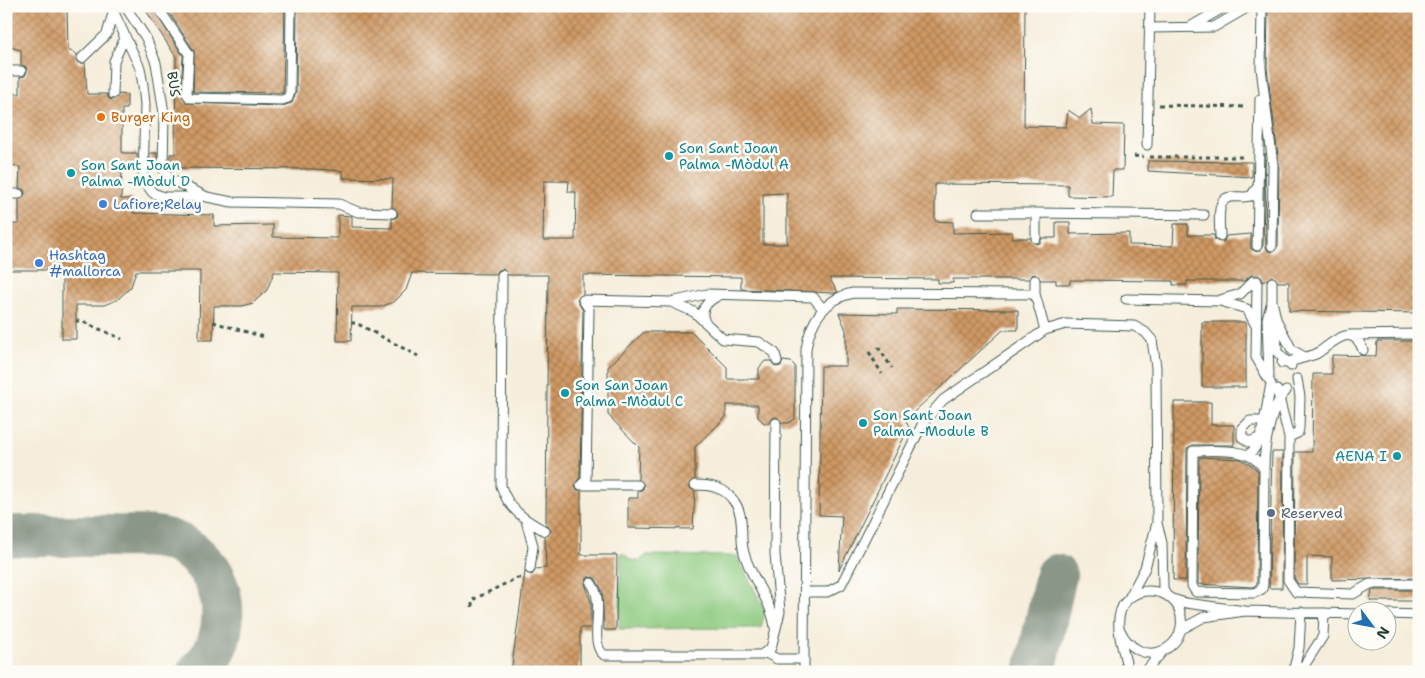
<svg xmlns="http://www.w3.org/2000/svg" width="1425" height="678" font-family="'Shantell Sans',sans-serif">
<defs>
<pattern id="building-cross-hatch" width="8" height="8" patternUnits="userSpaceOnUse" patternTransform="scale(1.25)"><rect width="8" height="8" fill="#d09964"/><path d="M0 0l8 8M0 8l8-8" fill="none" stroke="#a87e53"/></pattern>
</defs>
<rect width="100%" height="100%" fill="#fdfcf7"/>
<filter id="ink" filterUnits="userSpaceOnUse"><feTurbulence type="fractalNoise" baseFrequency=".02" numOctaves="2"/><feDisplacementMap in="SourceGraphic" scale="10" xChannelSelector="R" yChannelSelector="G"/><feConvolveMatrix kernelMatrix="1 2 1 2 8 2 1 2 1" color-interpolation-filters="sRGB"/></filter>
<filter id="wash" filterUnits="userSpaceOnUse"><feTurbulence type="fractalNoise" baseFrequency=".0096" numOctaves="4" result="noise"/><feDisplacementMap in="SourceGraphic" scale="20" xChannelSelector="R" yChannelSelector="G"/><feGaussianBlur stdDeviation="1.12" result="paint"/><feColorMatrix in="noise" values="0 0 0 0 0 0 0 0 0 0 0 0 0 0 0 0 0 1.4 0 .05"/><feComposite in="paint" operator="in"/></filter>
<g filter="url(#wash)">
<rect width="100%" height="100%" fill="#f6eedc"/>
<path fill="#8dca80" stroke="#56845a" d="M621,554H625L630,560L639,561L647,555L737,556L765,610L761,628L619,629Z"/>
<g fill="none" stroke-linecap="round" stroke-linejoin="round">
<path stroke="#8a9688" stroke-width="42" d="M6,536C42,536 77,536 113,536C131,537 151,534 169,540C198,549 220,577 222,607C224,632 217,654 198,672
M1035,672L1056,575"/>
</g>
<g id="blocks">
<path fill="url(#building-cross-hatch)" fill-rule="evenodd" d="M6,6H67L68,50L77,54L76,59L78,63H85L87,94H107L109,99L113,100L119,94L127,95V109H122V153H137V167H122L121,199H133V213L214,215V226L273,225V237L338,238V215L352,216V227L392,228V219L397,217L398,213L392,207L393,179L343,178V171L315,169L170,168V154H175L176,57L143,6H151L183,56L181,94L187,103L282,106L292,103L296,92L297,6H1025L1024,126L1066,127L1068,110L1080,118L1091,109L1093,124L1124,125L1123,170H1113L1112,197L1068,196V185L935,184V221L953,222V233L1012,232V238H1030L1036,244L1040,243L1042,238H1056V222H1070V234L1129,233V245L1173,246L1174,224H1188V235H1214L1215,240L1220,242L1224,241L1226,236L1251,234V249L1257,252L1263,246L1265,153L1266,246L1268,251L1272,252L1278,246L1279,165L1267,68L1268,6H1419V313L1289,311V282H1278L1272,276L1263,282L1262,278L1258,275H1251L1244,281H1187V285H1173V281L1070,280V284H1056V280H1041L1035,274L1031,275L1029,279H953V283H938V279L829,278L838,292L835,293L741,289V277L583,275V294L577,300L583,311L580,477L575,485L576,489L581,491V555H617L616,630H604L602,590L595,578L588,577L585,583L591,602V628H580V672H511L525,572L532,575L536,569L546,568L545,537L551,531L546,524L548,275H508L503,269L499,270L496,274L412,273L406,290L394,302L380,307H352L351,341H337L338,273L274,272L267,290L253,303L242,306H214L213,340H199L200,271H136L131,287L117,300L104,305H76V339H62V270H6V224H19V200L25,194L24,190L19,188L20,167L6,164V93L20,94V77L25,76L27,71L26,67L21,65V50L6,46ZM544,181H569L568,192H576L575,240H543ZM787,193V244H763V194Z
M165,6H285L283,93L193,92L194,51Z
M150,153H157V168L150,167Z
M1148,161L1252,162V177L1148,171Z
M897,309L1018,310V330H1003L905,420L909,427L839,570L842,516L819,515L821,366H846V330L839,313L897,314Z
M1202,322H1246V387H1202Z
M644,332H692L727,367V379H759V368L765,361H771L776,367L781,366L783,361L791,362L795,366V419L789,423H782L777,417L773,418L770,423H764L758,417V405H726V417L695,447V479L689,484L690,488L695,491L693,529L628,528V498H638V491L643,489L644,485L638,479L639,447L608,415V367Z
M1377,341H1419V578L1332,580V557L1307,556V584H1298L1294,578L1295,452H1312L1313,374H1332V355L1376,356Z
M1174,402H1211V425H1234V445H1193L1187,448L1186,580H1173Z
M1272,452H1283L1282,588H1269Z
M1199,457L1240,459L1250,464L1258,471L1257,584L1253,587L1198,584Z
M1372,590H1419V601H1370Z"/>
</g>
</g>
<g filter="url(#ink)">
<use href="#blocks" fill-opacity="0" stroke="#3f584d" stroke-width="1"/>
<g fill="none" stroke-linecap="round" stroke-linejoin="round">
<g stroke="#3f584d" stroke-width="11">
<path id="service" d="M111,6L140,68L143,85L145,104L143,180L153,193L164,197H201
M125,6L146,38L156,63L164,113L163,169L170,179L207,197L232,202L339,204L358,212L392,213
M157,6L189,54L187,94L190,98L282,100L288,98L290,92L291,6
M1262,6L1261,68L1273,165L1272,246
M1190,27L1226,6
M1149,28L1214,27L1250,6
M82,58L107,34L113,13
M6,71H21
M113,94L114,61L123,41L124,34
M1147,145L1150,6
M6,194H19
M978,213H1036
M1220,236C1220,225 1215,198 1231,197C1238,196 1244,198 1251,196L1258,186
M1036,238V213L1204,215
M1257,246L1260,99
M502,275L501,486C508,509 525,520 545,531
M1035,280V294L1045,330
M1257,281L1256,357L1269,380
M1126,299L1220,301L1247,309L1256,326
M583,300L671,302L707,294L813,297L823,309
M1220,300L1240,294L1253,281
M1272,301V282
M671,302L694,312L723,339L759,342L775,353L777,361
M1277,321L1292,350L1303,356
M705,322C698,309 709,300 720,295
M1349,335L1419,334
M1282,363C1287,363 1313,355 1316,354C1332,344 1352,320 1363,350
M1269,376L1267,319L1272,301L1276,318L1277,352L1291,366
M1277,390L1289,437L1298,433L1299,428L1300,397L1297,379
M1289,437L1288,580L1296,592L1353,594L1370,584H1419
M1259,438L1249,442L1242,437V429L1250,421H1267
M1249,454C1263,446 1267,401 1271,384
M1264,469C1251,446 1216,451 1193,451L1192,586L1196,592L1254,593L1262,589L1263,585L1264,469C1264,447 1270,407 1286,391
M581,485L586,480L589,309L583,300
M581,485H638
M695,485C710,485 724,487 733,500C746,516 739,535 744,553C751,579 772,601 775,628
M526,520L533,546L530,569
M591,583C607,603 587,642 604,655H761L771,648L780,612L775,554L776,423
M805,592H827L841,585L923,423L943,400L1045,330L1066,324L1134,326L1145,332L1152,340L1156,367L1157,523
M1129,598L1145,568L1157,523L1162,543L1163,588L1166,595
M1172,599L1186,603L1245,611L1204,617L1180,630
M1245,611L1358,614
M1388,614L1419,615
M1120,630C1128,648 1147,660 1166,649C1174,644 1180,636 1181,627C1187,585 1124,577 1119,618C1117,635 1125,655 1128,672
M766,653L777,659H804V672
M804,659L806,349C810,322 824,299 853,293L1035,294
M1145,672L1163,651
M1293,672L1299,648L1301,612
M1300,672L1323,636L1324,613"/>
</g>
<path stroke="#3f584d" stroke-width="3" stroke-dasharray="4 4" stroke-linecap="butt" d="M1159,105L1245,107
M1134,156L1144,157
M1150,157H1244
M76,321H81L122,339
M213,322L264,337
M351,323H356L418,356
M878,347L892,368
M869,352L882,374
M472,607V600L517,578H523"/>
<use href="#service" stroke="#fff" stroke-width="9"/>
</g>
</g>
<circle fill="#e8710a" stroke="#fdfcf7" stroke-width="2" cx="101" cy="117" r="5"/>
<g fill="#0f9aa8" stroke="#fdfcf7" stroke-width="2">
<circle cx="669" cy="156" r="5"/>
<circle cx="71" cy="173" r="5"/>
<circle cx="565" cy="393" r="5"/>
<circle cx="863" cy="423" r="5"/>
<circle cx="1397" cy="456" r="5"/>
</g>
<g fill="#3f7fe0" stroke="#fdfcf7" stroke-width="2">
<circle cx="103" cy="204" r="5"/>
<circle cx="39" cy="263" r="5"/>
</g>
<circle fill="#5c6f8a" stroke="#fdfcf7" stroke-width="2" cx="1271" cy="513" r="5"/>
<g text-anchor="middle" stroke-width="5" stroke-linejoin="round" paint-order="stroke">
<g font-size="14" fill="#1f3d34" stroke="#fdfcf7">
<text transform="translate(174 84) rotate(81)" y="5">BUS</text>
</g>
<g font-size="14" fill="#c56008" stroke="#fdfcf7" text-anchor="start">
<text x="111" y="122">Burger King</text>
</g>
<g font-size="14" fill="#0d838f" stroke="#fdfcf7" text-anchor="start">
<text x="679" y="153">Son Sant Joan<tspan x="679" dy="16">Palma -Mòdul A</tspan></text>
<text x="81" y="170">Son Sant Joan<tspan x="81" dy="16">Palma -Mòdul D</tspan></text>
<text x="575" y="390">Son San Joan<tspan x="575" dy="16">Palma -Mòdul C</tspan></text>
<text x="873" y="420">Son Sant Joan<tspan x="873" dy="16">Palma -Module B</tspan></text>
<text x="1387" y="461" text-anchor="end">AENA I</text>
</g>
<g font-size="14" fill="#366cbe" stroke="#fdfcf7" text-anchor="start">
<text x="113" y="209">Lafiore;Relay</text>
<text x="49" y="260">Hashtag<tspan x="49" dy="16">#mallorca</tspan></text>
</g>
<g font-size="14" fill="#4e5e75" stroke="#fdfcf7" text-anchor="start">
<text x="1281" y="518">Reserved</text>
</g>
</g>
<rect width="1425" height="678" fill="none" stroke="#fdfcf7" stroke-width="25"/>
<g transform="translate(1372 626) rotate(122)"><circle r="24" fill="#fdfcf7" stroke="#a4b0a9"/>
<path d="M0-4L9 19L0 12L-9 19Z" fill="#1f6fb2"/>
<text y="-8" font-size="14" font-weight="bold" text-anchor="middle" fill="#1f3d34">N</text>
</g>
</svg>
